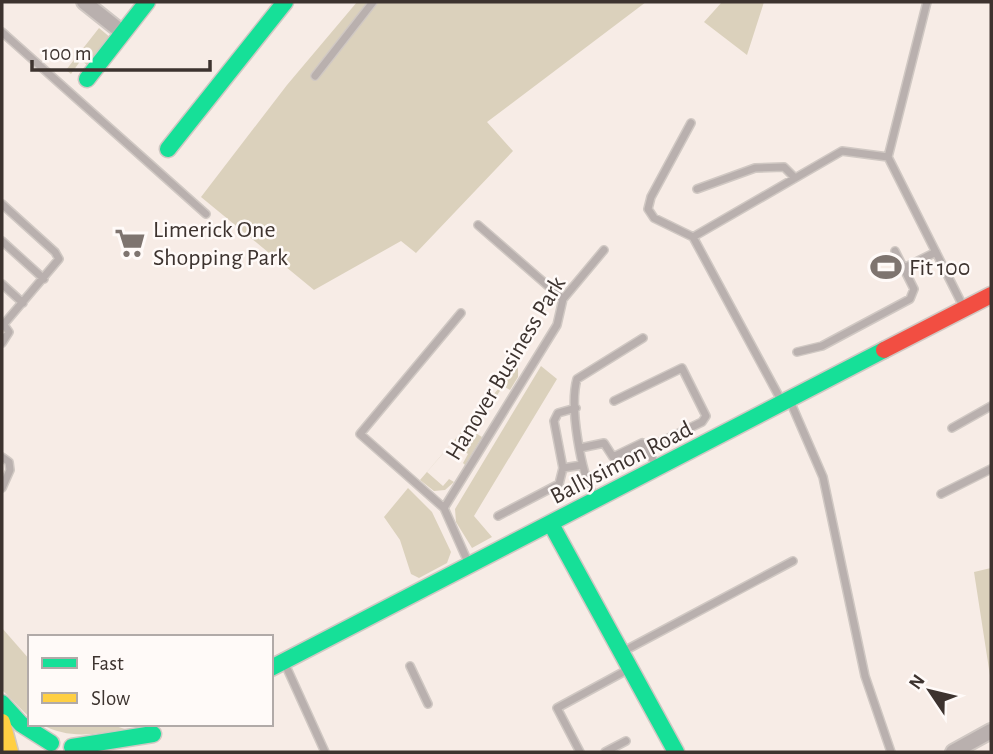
<svg xmlns="http://www.w3.org/2000/svg" width="993" height="754" font-family="'Alegreya Sans',sans-serif">
<rect width="100%" height="100%" fill="#f7ece6"/>
<path fill="#dbd1bc" d="M357,2H646L487,122L513,151L416,253L401,241L314,290L201,197L287,85Z
M722,2H764L747,55L704,22Z
M99,28L111,38L87,65L81,60L71,74L66,70Z
M518,366V377L510,390L503,386L474,432L482,437L465,465L463,463L468,454L453,442L427,472L443,486L449,479L454,482L445,490L434,491L420,480Z
M541,366L557,379L474,516L492,537L472,548L456,522L455,509Z
M408,488L432,512L451,552L447,563L419,578L411,574L400,540L384,517Z
M991,568V682L974,572Z
M2,628L30,660V718L2,690Z
M41,724H109L125,729C96,734 69,740 41,724Z"/>
<g fill="none" stroke-linecap="round" stroke-linejoin="round">
<g stroke="#d0c8c3" stroke-width="10">
<path id="lane" d="M927,2L888,157L963,306
M2,32L206,214
M315,76L373,2
M691,123L651,197L648,209L654,218L693,237L842,151L888,157
M697,189L755,168L784,167L795,178
M2,204L55,252L59,259L4,324
M478,225L563,299
M693,237L781,400
M2,241L44,279
M904,268L936,252
M2,284L23,303
M461,313L360,434L444,508L468,562
M2,343L9,332L2,322
M797,352L822,346L910,299L914,289L895,251
M614,401L682,368L706,416L702,422L648,448
M790,401L823,477L865,676L891,752
M952,428L991,406
M580,448L604,443L613,457L642,443L657,466
M2,457L9,462L10,470L2,488
M563,468L554,421L558,413L576,408
M941,494L991,469
M594,497C581,472 569,407 577,379L643,338
M444,508L557,325L563,299L604,250
M498,516L559,484L563,468L582,465
M624,651L793,561
M285,664L325,752
M410,666L428,704
M580,752L557,708L627,670
M605,752L626,741"/>
</g>
<g stroke="#d0c8c3" stroke-width="18">
<path id="street" d="M84,2L123,33
M953,752L991,731"/>
</g>
<g stroke="#d0c8c3" stroke-width="19">
<path id="fast" d="M87,79L147,2
M168,149L285,2
M551,524L676,752
M271,668L884,350
M2,703L21,724L51,743
M72,747L153,734"/>
</g>
<g stroke="#d0c8c3" stroke-width="19">
<path id="slow" d="M2,722L10,752"/>
</g>
<g stroke="#d0c8c3" stroke-width="19">
<path id="jam" d="M884,350L991,295"/>
</g>
<use href="#lane" stroke="#b9b0ae" stroke-width="7"/>
<use href="#street" stroke="#b9b0ae" stroke-width="14"/>
<use href="#fast" stroke="#16e098" stroke-width="16"/>
<use href="#slow" stroke="#ffcf43" stroke-width="16"/>
<use href="#jam" stroke="#f24e42" stroke-width="16"/>
</g>
<defs>
<g id="supermarket-bare" transform="scale(2.415)"><path d="M-6-5.5h2.5l.6 2H6L4.5 2H-2.5L-4.4-4H-6ZM-1.5 3.2a1.3 1.3 0 1 0 .1 0ZM3 3.2a1.3 1.3 0 1 0 .1 0Z" fill="#7e746f" stroke="#fffaf8" stroke-width="2.5" paint-order="stroke"/></g>
<g id="stadium-bare" transform="scale(2.415)"><path d="M0-5a6.5 5 0 1 0 0 10a6.5 5 0 1 0 0-10ZM-3.5-1.8h7v3.6h-7Z" fill="#7e746f" stroke="#fffaf8" stroke-width="2.5" paint-order="stroke"/></g>
</defs>
<g fill-rule="evenodd">
<use href="#supermarket-bare" x="130" y="243"/>
<use href="#stadium-bare" x="886" y="267"/>
</g>
<g text-anchor="middle" stroke-width="5" stroke-linejoin="round" paint-order="stroke">
<g font-size="24" fill="#3d332f" stroke="#fffaf8" text-anchor="start">
<text x="153" y="237">Limerick One<tspan x="153" dy="28">Shopping Park</tspan></text>
<text x="909" y="275">Fit 100</text>
</g>
<g font-size="24" fill="#3d332f" stroke="#fffaf8">
<text transform="translate(505 368) rotate(-59)" y="8">Hanover Business Park</text>
<text transform="translate(621 462) rotate(-27)" y="8">Ballysimon Road</text>
</g>
</g>
<rect width="993" height="754" fill="none" stroke="#3d332f" stroke-width="7"/>
<rect x="28" y="635" width="245" height="91" fill="#fffaf8" stroke="#b1aaa8" stroke-width="2"/>
<rect x="42" y="658" width="35" height="10" fill="#16e098" stroke="#b1aaa8" stroke-width="2"/>
<text x="91" y="670" font-size="21" fill="#3d332f">Fast</text>
<rect x="42" y="693" width="35" height="10" fill="#ffcf43" stroke="#b1aaa8" stroke-width="2"/>
<text x="91" y="705" font-size="21" fill="#3d332f">Slow</text>
<g transform="translate(930 691) rotate(305)" stroke="#fffaf8" stroke-width="5" paint-order="stroke">
<path d="M0-5L12 26L0 18L-12 26Z" fill="#3d332f"/>
<text y="-10" font-size="19" font-weight="bold" text-anchor="middle" fill="#3d332f">N</text>
</g>
<path d="M32 60v10h178v-10" fill="none" stroke="#3d332f" stroke-width="3.5"/>
<text x="42" y="60" font-size="21" fill="#3d332f" stroke="#fffaf8" stroke-width="5" paint-order="stroke">100 m</text>
</svg>
